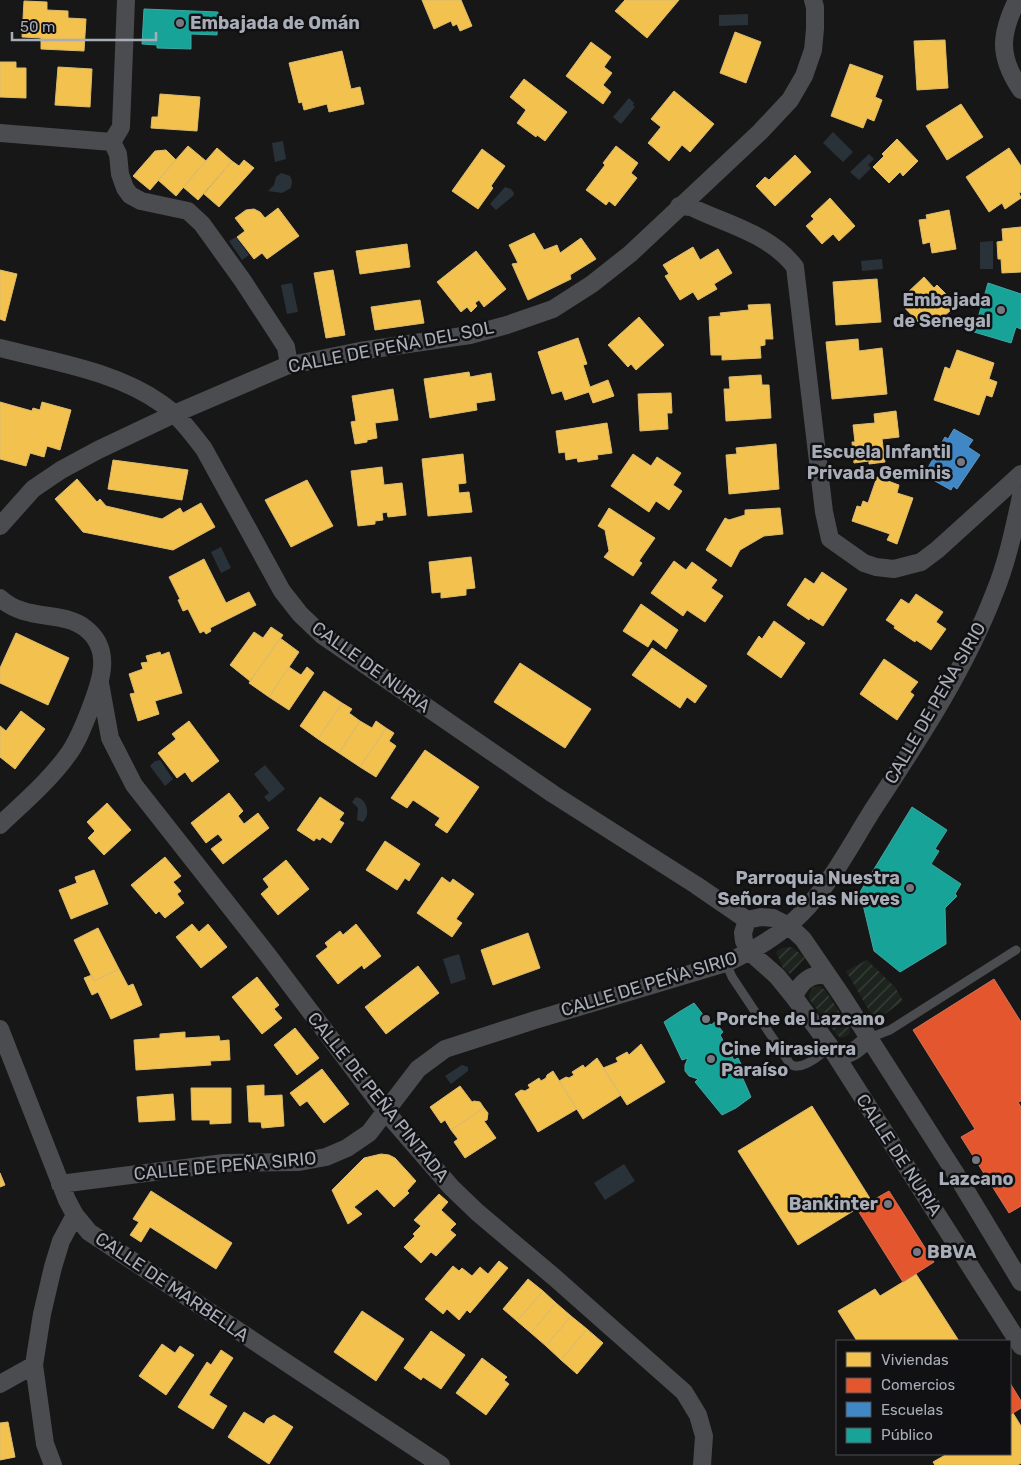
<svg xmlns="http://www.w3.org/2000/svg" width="1021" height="1465" font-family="Rubik,sans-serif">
<defs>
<pattern id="garden-furrows" width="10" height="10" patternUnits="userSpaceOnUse" patternTransform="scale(1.25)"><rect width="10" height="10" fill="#1d241e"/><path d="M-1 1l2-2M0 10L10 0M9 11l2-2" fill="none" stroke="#3b413d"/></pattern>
</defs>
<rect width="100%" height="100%" fill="#171717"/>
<path fill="url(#garden-furrows)" d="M792,947L805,958L790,974L783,968L776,952L782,948Z
M867,960L895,987L903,1001L882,1016L871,1014L846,971Z
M819,986L825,990L850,1028V1033L847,1036L841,1038L837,1035L809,999V994L813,987Z"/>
<path fill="#2a3239" d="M748,14V25L719,26V15Z
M629,98L634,103L633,105L635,107L621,124L613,117Z
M833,132L853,152L843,162L823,143Z
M283,141L286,159L275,162L272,143Z
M869,154L874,159L868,165L871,168L859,180L850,172Z
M281,173L290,176L292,181L291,188L282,193L268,191L274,185L276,177Z
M505,187L511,189L514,193L513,196L496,210L490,204Z
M236,237L249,255L242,260L229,241Z
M993,241V269H980V242Z
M882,259L883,269L862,271L861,261Z
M292,283L298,312L287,314L281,285Z
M221,547L231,568L221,573L211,552Z
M160,760L173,779L165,786L150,766L155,761Z
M265,765L285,789L269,802L264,797L269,793L254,774Z
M356,797C367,799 371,814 363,822L357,820L358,808L352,802Z
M459,954L466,979L451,984L443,959Z
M462,1065L468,1067V1071L451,1084L445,1076Z
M624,1164L635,1181L605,1200L594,1183Z"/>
<path fill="#f2c14e" stroke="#dcbb6e" d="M422,0H461L472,26L460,31L457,24L453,26L451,21L434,29Z
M625,0H679L647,38L615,11Z
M24,1L47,2V10L68,11V18L86,19L84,51L41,49V38L22,37Z
M735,32L761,42L746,83L720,73Z
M945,40L948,88L917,90L914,41Z
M591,42L611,57L604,67L612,73L603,85L611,92L603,104L566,76Z
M342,51L351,89L360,87L364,104L329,112L327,104L304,110L302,102L299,103L289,63Z
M0,62H16V68H26V98L0,97Z
M850,64L883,76L875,97L882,100L874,121L867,118L863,128L831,116Z
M58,67L92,69L90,107L55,105Z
M524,79L567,112L545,141L537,135L536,137L517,123L526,110L510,97Z
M674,91L714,124L690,152L682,145L669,161L648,143L661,127L651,119Z
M160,94L200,97L197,131L151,128L152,117H158Z
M961,104L983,137L947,160L926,126Z
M897,139L918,161L903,176L900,172L889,183L873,167L884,156L882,154Z
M188,146L206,161L176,196L158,180Z
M616,146L638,163L631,173L637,178L615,206L609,201L606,205L586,190L605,165L603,163Z
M217,148L232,161L198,200L183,187Z
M1009,148L1021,166V192L1019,193L1021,198L1005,209L1002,203L989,212L966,177Z
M482,149L505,166L491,186L493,188L478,209L452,191Z
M166,150L176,160L150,190L133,176L155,151Z
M795,155L811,172L775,206L756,186L765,177L769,180Z
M244,160L254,168L219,207L204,194L232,161L239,166Z
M830,198L855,226L839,241L833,234L822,244L806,226L814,219L811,216Z
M278,208L299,236L267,259L262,253L254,259L237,237L245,231L235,218L246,210L254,209L260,212L265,218Z
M949,210L956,249L932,253L930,242L923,244L919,220L927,219L926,215Z
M1021,227V272L1002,273L1001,259H998L997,242L1003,241L1002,229Z
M534,233L544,250L557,245L560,253L581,238L596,259L570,275L571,279L528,300L512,264L518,263L509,245Z
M407,244L410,267L360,274L356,251Z
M693,247L700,260L718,249L732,273L714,284L717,289L698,300L693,292L680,300L665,276L669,274L663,265Z
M476,251L506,289L484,307L479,300L475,303L477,306L471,312L467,307L461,312L437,282Z
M0,270L17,274L5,321L0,319Z
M333,270L345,335L326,338L314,273Z
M924,277L934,288L937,285L952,300L947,305L951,310L934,325L930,320L923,327L902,305L910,298L906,294Z
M877,279L881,322L836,325L833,282Z
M420,300L424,323L375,330L371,307Z
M770,304L773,339H765V345L760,346L761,358L722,360V355H711L709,317L721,316L720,313L749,310L748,305Z
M639,317L664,345L636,370L631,364L628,367L608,345Z
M578,338L587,364L583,365L590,387L608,380L614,396L593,403L589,392L565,400L562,391L552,394L538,352Z
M858,339L859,351L882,348L887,394L832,399L826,342Z
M957,350L994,363L989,379L997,382L992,397L986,395L979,415L934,400L945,367L950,369Z
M469,372L470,377L491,373L495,400L476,403L477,410L430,418L424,379Z
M761,375L762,385H769L771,418L726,421L724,389H730L729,377Z
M393,389L398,420L375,423L377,438L367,440V442L355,444L351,422L356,421L352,396Z
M671,393L672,413H667L668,429L640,431L638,394Z
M0,402L32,411L33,408L40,410L42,402L71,410L60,450L47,446L44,457L30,453L26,466L0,459Z
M896,411L899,437L882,439L885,462L869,464V461L854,463L852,442H855L853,425L875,423L874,414Z
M607,423L612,453L597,455L598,459L578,462L577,458L566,460L565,452L559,453L556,431Z
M776,444L779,489L729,494L726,455L737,454L736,448Z
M463,454L466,483L458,484L459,493L469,492L472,512L428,516L422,459Z
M633,454L651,466L657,457L681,473L673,485L682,491L669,510L656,501L649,512L611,486Z
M113,460L188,470L182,500L108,489Z
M382,467L384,485L402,483L406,515L388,517L387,512L382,513L383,520L375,521V524L358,526L351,471Z
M877,477L899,485L897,493L913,498L897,544L887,540L890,534L852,521L857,506L861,507L863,501L868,503Z
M77,479L97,502L100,499L106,506L162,519L180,508L183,513L201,503L215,527L173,550L83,532L55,499Z
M307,480L333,526L291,547L265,500Z
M609,508L655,538L639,561L642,563L633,576L604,557L609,551L605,530L598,526Z
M780,508L783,534L764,536L740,550L731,567L706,550L725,518L729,520L745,515V510Z
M471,557L475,588L466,589V595L441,598V592L432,593L429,562Z
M204,559L226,603L249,592L256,605L210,628L211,631L206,634L204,631L200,633L188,609L183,611L178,600L180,599L169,577Z
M674,561L686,570L692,562L717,580L711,588L723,596L705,622L687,610L683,616L651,593Z
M822,572L847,589L823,626L810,618L809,620L787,605L805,578L814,584Z
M916,594L943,612L936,622L946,629L931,650L916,640L915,642L894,628L895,626L886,620L901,599L909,604Z
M641,604L678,630L666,649L653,639L648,647L623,631Z
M774,621L805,643L781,678L747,654L759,636L762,639Z
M271,627L283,635L250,681L230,665L254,632L263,638Z
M16,633L69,658L48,705L0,683V668Z
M280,638L299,652L269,697L249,683Z
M652,648L707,686L695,703L687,697L680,708L632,675Z
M160,652L161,655L169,652L182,693L155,701L159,714L138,721L130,694L135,693L129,674L143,669L141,663L148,662L146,656Z
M884,659L918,682L910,692L914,695L897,720L860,694Z
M520,663L591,709L565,748L494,702Z
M289,667L301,675L307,667L314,673L289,710L269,697Z
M324,691L342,703L318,739L300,726Z
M342,703L352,709L349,713L360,721L339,753L318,739Z
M21,711L45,729L15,769L0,757V726L6,731Z
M189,721L219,761L192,782L185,772L177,778L158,753L176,739L172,734Z
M360,721L372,728L376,721L386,728L360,767L339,753Z
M386,728L394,733L389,741L396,746L376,777L360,767Z
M425,750L479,787L447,833L435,825L440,818L413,800L407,808L391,798Z
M229,793L243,811L238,816L244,824L258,813L269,828L223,864L211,849L223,840L218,834L206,843L191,823Z
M320,797L344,813L339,820L344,823L331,843L322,837L320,840L316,838L314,841L297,830Z
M107,803L131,830L104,855L88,838L95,831L87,822Z
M385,841L420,864L409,881L405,878L397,890L366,870Z
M165,857L181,876L173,882L181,891L177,894L184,903L165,918L159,911L156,914L131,885Z
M286,860L309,889L278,915L261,894L269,887L263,879Z
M94,870L108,904L71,919L59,890L77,883L75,877Z
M442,877L450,883L453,879L474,894L456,919L462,923L452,937L417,913Z
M192,924L199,932L208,924L227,947L201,968L176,937Z
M356,924L381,956L364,969L362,965L338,984L316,956L328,947L325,943L340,931L343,935Z
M98,928L119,969L94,981L74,940Z
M528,933L540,968L493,985L481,950Z
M418,966L439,993L386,1034L365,1007Z
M119,969L128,986L133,984L142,1005L111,1019L98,992L92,995L84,978L92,975L94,981Z
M257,977L279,1005L274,1009L282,1018L262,1034L232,997Z
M295,1028L319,1058L297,1075L274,1045Z
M185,1032V1038L219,1036L220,1041L229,1040L230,1060L210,1061L211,1065L136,1070L134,1040L160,1038V1034Z
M641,1044L665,1082L627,1105L603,1068L618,1062L616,1058L627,1052L629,1055Z
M597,1058L621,1095L583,1119L559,1081L566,1077L569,1078L574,1075L572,1072L583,1065L585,1068Z
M322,1069L349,1104L324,1123L307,1101L300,1106L290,1093Z
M553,1071L577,1109L538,1132L515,1094L521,1090L525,1091L530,1088L528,1085L539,1078L541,1081L546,1078L547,1075Z
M264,1085V1096L282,1095L284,1126L262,1128L261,1122H249L247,1086Z
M460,1086L472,1102L474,1101L480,1102L484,1108L451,1130L445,1120L441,1123L430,1107Z
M191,1088H231V1123L210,1124V1120H192Z
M173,1094L175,1120L139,1122L137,1097Z
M812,1106L871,1200L798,1245L738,1151Z
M484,1108L488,1113L487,1120L484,1121L496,1138L465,1158L454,1142L458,1139L451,1130Z
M381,1154L389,1155L395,1158L416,1181L407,1191L409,1193L394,1207L377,1189L354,1207L362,1214L348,1224L332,1190L364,1158Z
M0,1173L5,1185L0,1187Z
M151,1191L232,1243L216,1269L150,1227L141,1242L130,1235L139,1222L133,1219Z
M439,1194L448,1202L441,1210L456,1224L450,1230L456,1235L436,1256L431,1252L421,1263L404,1247L415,1236L413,1234L421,1226L414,1220Z
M499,1261L508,1268L470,1313L467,1310L459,1320L447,1309L443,1314L425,1299L453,1266L459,1271L462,1268L472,1276L480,1267L488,1274Z
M916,1274L959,1341H857L838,1311L875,1289L880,1296Z
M528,1279L543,1291L517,1321L503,1309Z
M543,1291L556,1303L531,1333L517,1321Z
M556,1303L571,1316L546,1346L531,1333Z
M362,1311L404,1339L376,1381L334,1352Z
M571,1316L587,1329L561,1360L546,1346Z
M587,1329L603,1343L577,1374L561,1360Z
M431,1331L465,1355L441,1389L423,1377L421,1380L404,1368Z
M162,1344L175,1353L180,1346L194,1355L166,1395L139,1376Z
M221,1350L233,1358L209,1395L227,1406L213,1429L178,1407L207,1362L211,1365Z
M482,1358L507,1377L504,1380L509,1384L486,1415L456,1393Z
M244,1412L264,1424L267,1419L274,1415L293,1427L269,1464L228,1437Z
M1013,1413L1021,1426V1463L1018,1465H935L933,1462L947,1454H1010V1415Z
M8,1422L15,1457L0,1460V1423Z"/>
<path fill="#e4572e" stroke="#d27157" d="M994,979L1021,1022V1101L1018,1102L1021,1107V1206L1009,1213L961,1137L975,1129L913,1030Z
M889,1191L934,1262L903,1282L857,1209Z
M1010,1383L1021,1401V1408L1010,1415Z"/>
<path fill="#3f88c5" stroke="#5e93c1" d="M954,429L973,440L968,447L980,455L957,489L953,486L951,490L924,475L945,437L948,439Z"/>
<path fill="#17a398" stroke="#42a6a2" d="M144,9L218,12L217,35L191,34V49L157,48V45L142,44Z
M988,283L1021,294V329L1016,327L1011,343L974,332Z
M912,807L947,830L935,849L939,851L931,864L961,884L955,894L957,896L945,908L946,944L900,972L874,951L860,892Z
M694,1003L711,1025L715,1022L723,1032L720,1035L734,1060L738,1058L744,1070L740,1072L751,1097L736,1108L722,1115L695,1082L698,1079L689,1076L685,1071V1065L688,1058L682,1060L664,1022L679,1012Z"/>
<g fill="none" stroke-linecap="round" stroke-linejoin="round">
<path stroke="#4b4c50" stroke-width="9" d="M726,963L732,977L790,1064C792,1065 795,1067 798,1066C806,1066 826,1053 829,1045
M869,1038L890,1030L1016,950"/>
<path stroke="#4b4c50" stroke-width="18" d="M1017,0C1000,35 998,56 1021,90
M0,133L112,142
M112,142L118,154L120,174L125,188L130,195L141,201L188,211L202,224L243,281L286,347L288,359L286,366
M112,142L121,127L126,0
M679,206L691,207C728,225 770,234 795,267L824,512L830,539L864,563L876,567L894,569L921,562L937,550L1021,474
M0,348C54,362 116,371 162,404C179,416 191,432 204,449L282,591L300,614L322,635L553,794L696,885L747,920
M0,526L33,489L61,470L98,450L174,414L286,366L360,351L470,335L507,325L553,309L592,284L630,254L760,132L790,100L804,76L813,50L815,29V7L813,0
M0,598C26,622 62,610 85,628C114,650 100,684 89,712C83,727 77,743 67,756C48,782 23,803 0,825
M100,683L110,738L134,785L267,954L386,1112L451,1187L477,1212L554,1277L684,1392L698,1415L704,1436L702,1465
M794,997C800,982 812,972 828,976
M0,1029L67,1200L75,1215L89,1232L441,1465
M836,1056C851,1055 858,1049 869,1038
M60,1184L224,1163L299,1162L326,1157L347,1148L369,1133L418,1069L445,1049L535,1020L726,963C754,950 779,936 801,914C830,885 850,846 872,811C917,742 964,672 994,594C1007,563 1014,529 1021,496
M1021,1282L954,1171L842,996L803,939L789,926L773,918L761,917L747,920L743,933L744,941L750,952L777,976L794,997L829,1045L1021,1346
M0,1384L34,1365
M53,1465L45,1444L34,1365L42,1314L53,1267L61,1241L75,1215"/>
</g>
<g fill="#757880" stroke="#111113" stroke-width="2">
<circle cx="180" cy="23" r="5"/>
<circle cx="1001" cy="310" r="5"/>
<circle cx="961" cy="462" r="5"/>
<circle cx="910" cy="888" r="5"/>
<circle cx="706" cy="1019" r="5"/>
<circle cx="711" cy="1059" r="5"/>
<circle cx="976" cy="1160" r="5"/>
<circle cx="888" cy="1204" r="5"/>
<circle cx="917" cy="1252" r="5"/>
</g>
<g text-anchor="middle" stroke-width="5" stroke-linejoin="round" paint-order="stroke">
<g font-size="18" font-weight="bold" fill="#a8adb8" stroke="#111113" text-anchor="start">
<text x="190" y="29">Embajada de Omán</text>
<text x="991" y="306" text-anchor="end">Embajada<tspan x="991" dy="21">de Senegal</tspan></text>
<text x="951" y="458" text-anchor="end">Escuela Infantil<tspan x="951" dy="21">Privada Geminis</tspan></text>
<text x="900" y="884" text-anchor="end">Parroquia Nuestra<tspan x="900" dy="21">Señora de las Nieves</tspan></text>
<text x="716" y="1025">Porche de Lazcano</text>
<text x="721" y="1055">Cine Mirasierra<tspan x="721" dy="21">Paraíso</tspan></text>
<text x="976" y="1185" text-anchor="middle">Lazcano</text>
<text x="878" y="1210" text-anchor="end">Bankinter</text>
<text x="927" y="1258">BBVA</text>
</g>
<g font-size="18" fill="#a8adb8" stroke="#111113">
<text transform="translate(391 347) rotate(-11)" y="6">CALLE DE PEÑA DEL SOL</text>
<text transform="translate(371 667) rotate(36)" y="6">CALLE DE NURIA</text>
<text transform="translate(935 703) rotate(-60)" y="6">CALLE DE PEÑA SIRIO</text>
<text transform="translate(649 984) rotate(-17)" y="6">CALLE DE PEÑA SIRIO</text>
<text transform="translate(378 1097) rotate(51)" y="6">CALLE DE PEÑA PINTADA</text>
<text transform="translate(899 1155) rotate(57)" y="6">CALLE DE NURIA</text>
<text transform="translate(225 1166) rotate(-5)" y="6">CALLE DE PEÑA SIRIO</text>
<text transform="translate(172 1287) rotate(34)" y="6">CALLE DE MARBELLA</text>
</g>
</g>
<rect x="836" y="1340" width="175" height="115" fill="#111113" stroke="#4d4f55"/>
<rect x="846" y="1352" width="25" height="15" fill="#f2c14e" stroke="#4d4f55"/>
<text x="881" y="1365" font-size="15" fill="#a8adb8">Viviendas</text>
<rect x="846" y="1378" width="25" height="15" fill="#e4572e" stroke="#4d4f55"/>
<text x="881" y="1390" font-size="15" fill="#a8adb8">Comercios</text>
<rect x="846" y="1402" width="25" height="15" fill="#3f88c5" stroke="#4d4f55"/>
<text x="881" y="1415" font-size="15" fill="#a8adb8">Escuelas</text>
<rect x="846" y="1428" width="25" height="15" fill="#17a398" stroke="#4d4f55"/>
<text x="881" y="1440" font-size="15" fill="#a8adb8">Público</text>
<path d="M12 32v8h144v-8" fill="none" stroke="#a8adb8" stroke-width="2.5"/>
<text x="20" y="32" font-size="15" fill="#a8adb8" stroke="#111113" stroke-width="4" paint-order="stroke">50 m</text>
</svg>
